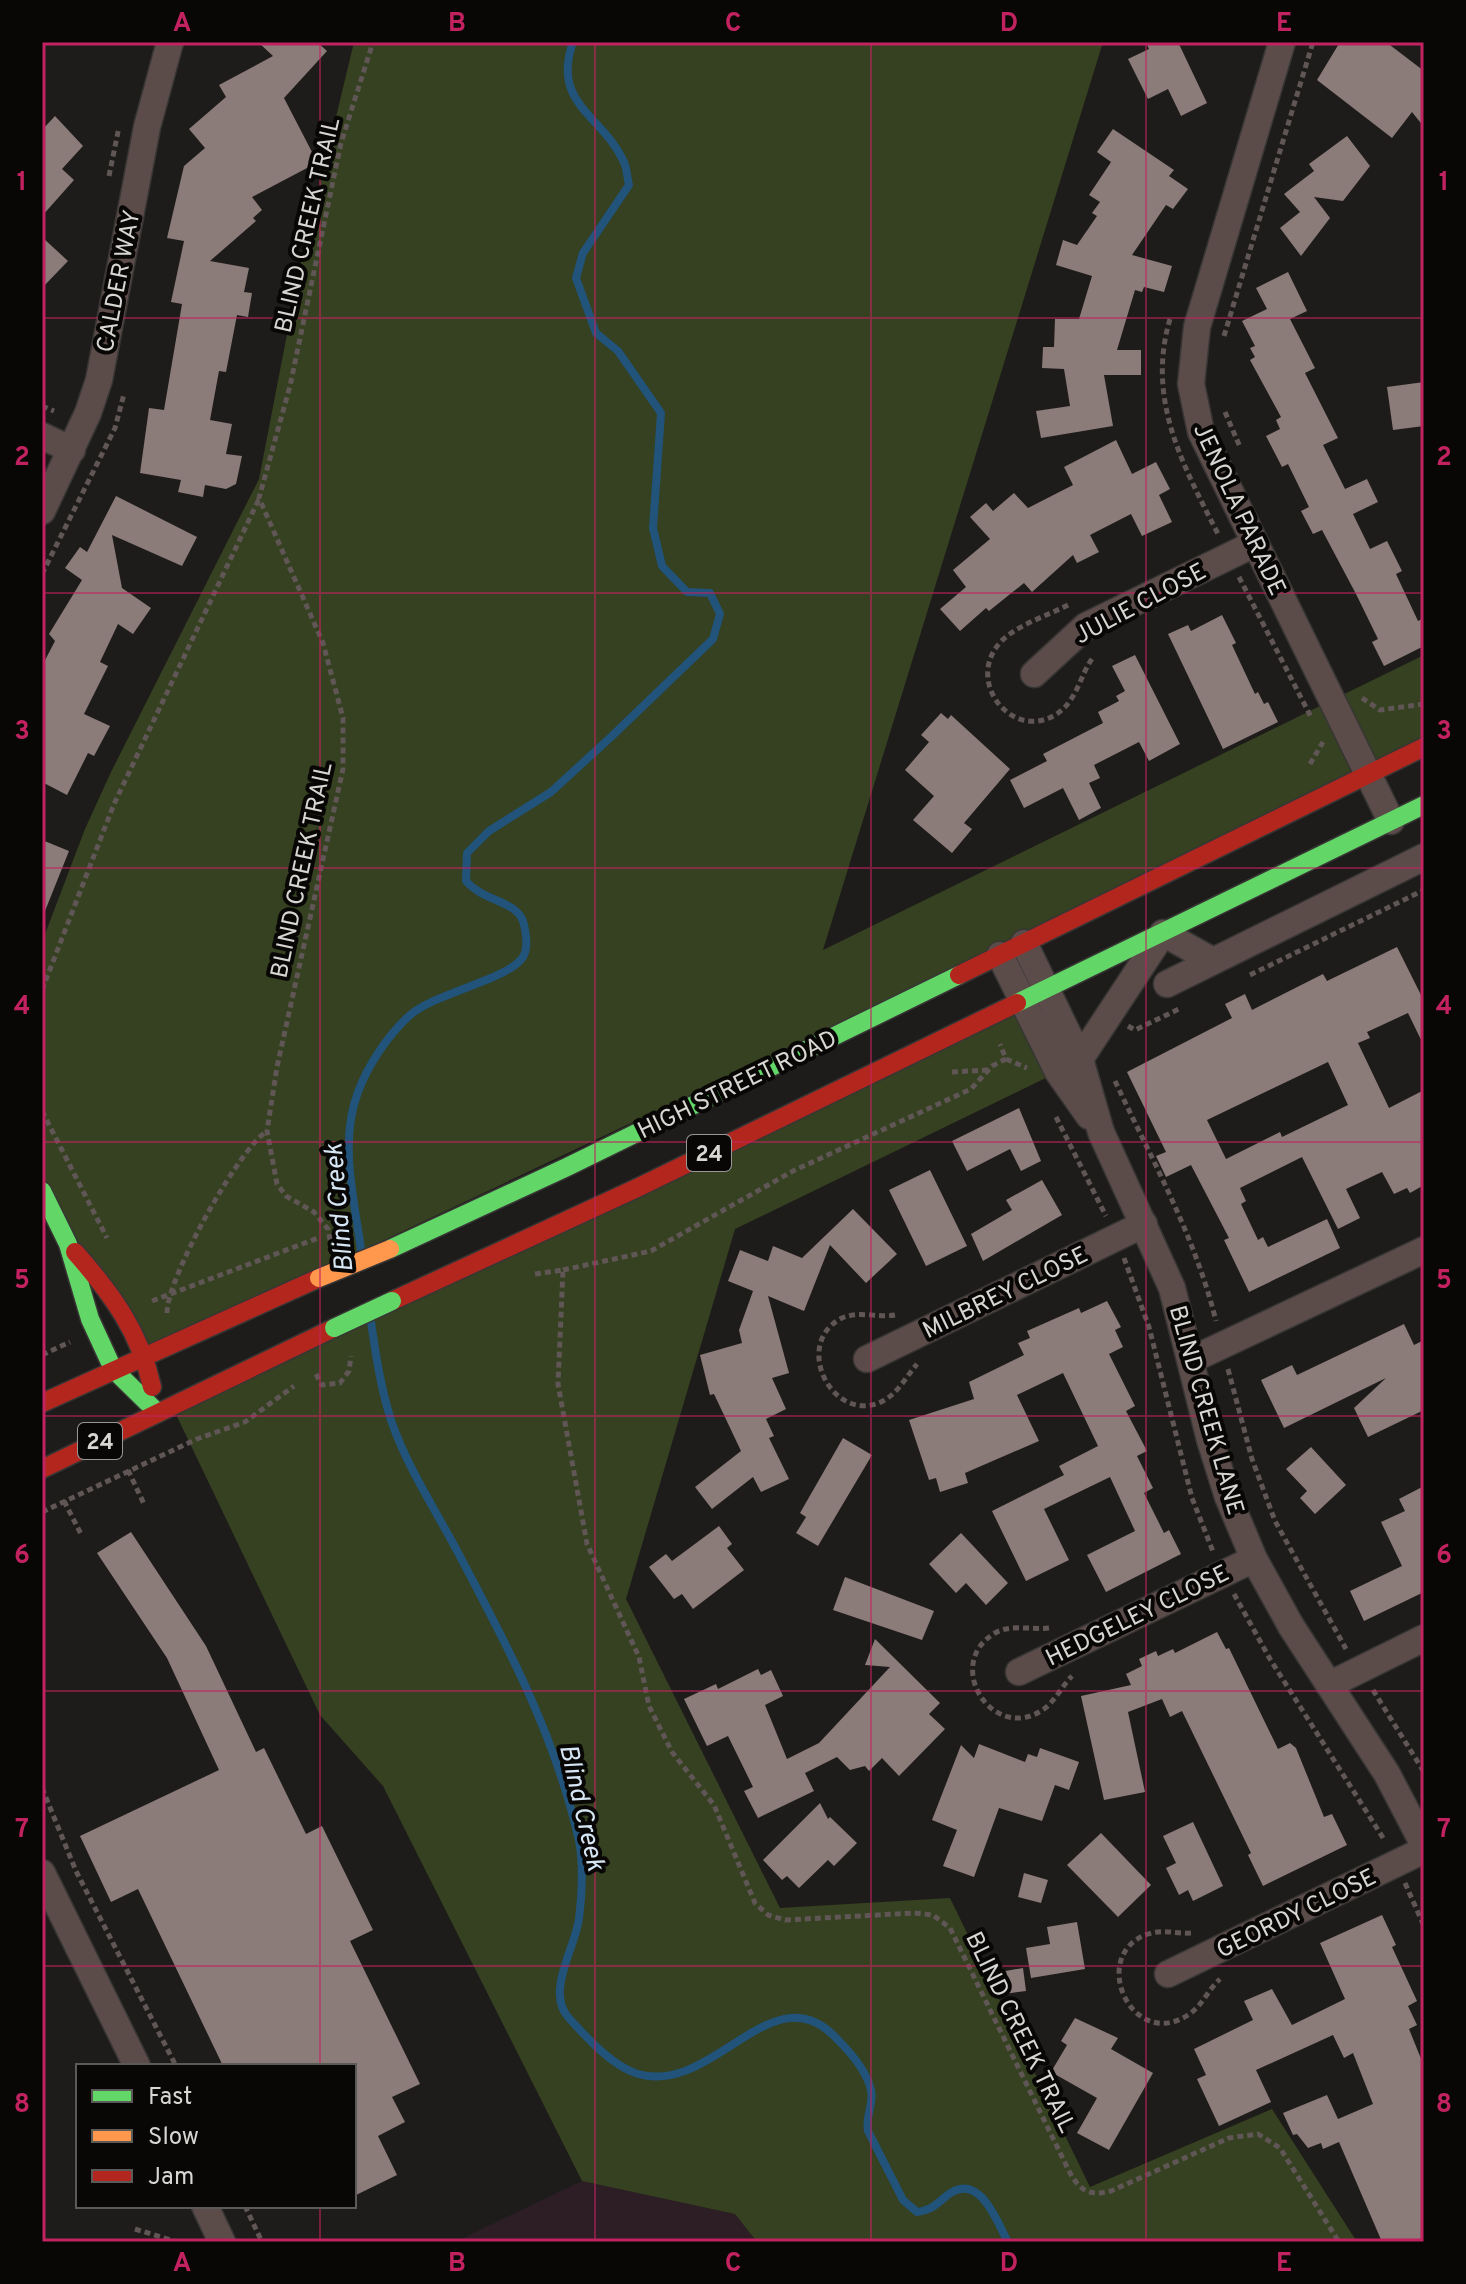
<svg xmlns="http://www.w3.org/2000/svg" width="1466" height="2284" font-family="Overpass,sans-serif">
<rect width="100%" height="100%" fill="#1e1c1a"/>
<path fill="#2d1e26" d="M582,2181L735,2214L757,2242H455Z"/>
<path fill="#354120" d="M354,42H1103L823,950L1424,655V747L146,1353L42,1191V942L85,829L111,772L259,479L300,267Z
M1023,1001L1058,1072L735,1229L626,1599L780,1908L950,1898L1090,2187L1272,2109L1357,2242H757L735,2214L582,2181L383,1786L320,1715L172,1406Z"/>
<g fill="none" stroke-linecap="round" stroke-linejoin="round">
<path stroke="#21537b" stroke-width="8" d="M361,1249C354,1198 339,1142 358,1092C368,1065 388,1035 409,1016C436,992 508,980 523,957C529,947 526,932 523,921C515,900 484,902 466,881L467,853L489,831L551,792L612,736L713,639L720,614L710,593L687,592L662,566L653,528L661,413L618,351L596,333L576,278L583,253L629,185C627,177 627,167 623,160C602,115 551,104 573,42
M371,1322C376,1356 381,1390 392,1423C407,1466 433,1506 455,1547C505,1641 556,1736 579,1841C584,1866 582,1893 579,1919C575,1948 546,1991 568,2017C586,2037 612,2066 638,2074C715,2096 773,1968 838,2040C850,2052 867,2072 871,2090C874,2104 865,2117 868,2131L903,2200L917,2212C933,2210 937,2203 949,2194C980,2172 997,2222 1008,2242"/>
</g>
<path fill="#8b7b79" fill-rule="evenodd" d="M258,42H317L327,51L284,98L312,152L309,167L252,197L262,210L253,218L256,221L210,261L249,268L244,292L252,293L248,317L237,315L226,372L219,371L210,420L232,424L226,454L242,456L236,484L226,489L205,485L203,497L178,492L181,480L140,473L149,408L164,410L182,304L171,302L184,241L167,238L184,166L205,148L189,129L226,97L219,85L273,56Z
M1146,42H1178L1207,103L1181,116L1168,89L1148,99L1128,59L1149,49Z
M1340,42H1386L1424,71V127L1412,112L1392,138L1317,80Z
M55,116L83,146L62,169L74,180L42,216V130Z
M1113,129L1174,170L1169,176L1188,189L1173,209L1166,205L1132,255L1172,266L1164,292L1144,287L1142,292L1135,290L1117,350H1141V375H1104L1113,426L1041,438L1036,411L1070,406L1064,369L1042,368L1043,347H1054L1055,319H1079L1092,276L1056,265L1063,240L1077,245L1097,216L1092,213L1100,202L1089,195L1111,162L1097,152Z
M1347,136L1370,166L1343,201L1314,197L1330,218L1301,256L1280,228L1300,212L1284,194L1314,171L1309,164Z
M42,237L68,261L42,288Z
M1288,272L1307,311L1290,319L1315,368L1305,373L1338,438L1323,445L1345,489L1367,479L1378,502L1353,514L1370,549L1387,541L1402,571L1396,574L1418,621L1424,618V646L1384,666L1372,642L1378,639L1356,594L1322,530L1313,534L1301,511L1309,507L1288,464L1282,467L1266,436L1280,429L1276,420L1281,417L1250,360L1255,357L1250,348L1255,346L1242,321L1267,309L1256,288Z
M1424,382V426L1393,430L1387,387Z
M1116,440L1132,474L1156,462L1170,489L1159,495L1172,522L1142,536L1131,514L1090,535L1099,552L1077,563L1073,555L1032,592L1024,583L989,611L986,608L960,631L940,609L966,587L953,570L990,539L970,517L986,503L993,511L1014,493L1028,508L1073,485L1064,467Z
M116,496L197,537L182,566L112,535L122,588L151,608L133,634L118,624L100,662L108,666L84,714L110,726L94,756L88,753L67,795L42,782V666L55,641L49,634L82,580L65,568L80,547L87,552Z
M1222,615L1236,643L1232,645L1255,694L1258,692L1264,704L1268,702L1278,722L1223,749L1168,634L1188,625L1191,631Z
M1135,655L1180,744L1149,761L1139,742L1094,765L1100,778L1089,783L1101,808L1079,820L1063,788L1024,808L1010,780L1047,761L1043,754L1103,723L1098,712L1119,701L1116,696L1125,691L1112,666Z
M941,713L948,719L951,715L1010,769L964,823L972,829L952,853L913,820L934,796L905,770L929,742L921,735Z
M42,840L69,851L43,916H42Z
M1397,947L1424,1001V1046L1408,1013L1367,1032L1370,1038L1358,1043L1389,1108L1424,1090V1185L1410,1193L1407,1188L1394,1194L1382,1172L1346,1189L1360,1218L1338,1229L1302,1157L1240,1188L1246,1201L1241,1204L1258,1240L1263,1237L1268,1247L1327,1219L1340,1248L1249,1292L1224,1240L1229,1238L1191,1165L1166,1177L1156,1156L1166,1152L1127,1072L1232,1018L1225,1004L1245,994L1252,1010L1323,974L1327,981ZM1328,1062L1348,1105L1282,1137L1280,1132L1226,1159L1207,1120Z
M1019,1108L1041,1161L1021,1171L1010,1149L967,1171L952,1141Z
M930,1170L967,1246L926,1266L889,1190Z
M1042,1180L1062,1215L983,1261L971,1234L1012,1210L1006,1200Z
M853,1209L897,1254L866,1283L830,1245L804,1311L768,1296L789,1373L772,1378L786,1409L766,1419L774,1436L769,1438L789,1479L761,1492L753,1477L712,1509L695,1487L741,1451L714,1394L710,1395L700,1355L742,1343L739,1330L753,1291L728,1281L740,1250L768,1261L773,1246L802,1258Z
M1107,1301L1121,1327L1115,1330L1123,1347L1109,1354L1135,1406L1126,1411L1147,1451L1137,1456L1153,1488L1144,1493L1164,1533L1169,1530L1181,1554L1106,1592L1087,1555L1135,1531L1110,1477L1044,1509L1069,1560L1026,1581L992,1511L1064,1475L1059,1466L1098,1446L1063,1373L1017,1395L1039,1441L965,1473L968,1483L940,1492L936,1478L929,1480L909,1420L974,1399L969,1382L1024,1355L1018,1343L1030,1338L1027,1331L1079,1308L1081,1313Z
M1404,1324L1414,1345L1424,1340V1410L1368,1437L1354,1408L1386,1378L1284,1428L1261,1380L1292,1365L1297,1375Z
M843,1438L872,1455L818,1546L796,1533L806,1517L800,1513Z
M1311,1447L1346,1485L1315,1514L1300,1498L1307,1491L1286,1469Z
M1424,1486V1592L1364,1621L1350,1591L1402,1566L1381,1522L1405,1511L1399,1499Z
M719,1526L732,1544L727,1548L744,1570L693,1609L682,1594L674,1599L649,1567L666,1554L672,1561Z
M131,1532L206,1646L256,1752L264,1748L306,1834L322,1826L373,1930L350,1941L420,2084L392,2097L405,2122L378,2136L397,2175L354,2196V2066H223L138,1889L111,1902L80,1836L219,1770L167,1658L97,1553Z
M961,1533L1008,1583L986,1605L966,1583L956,1593L929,1564Z
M845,1577L934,1611L922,1640L833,1610Z
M1217,1632L1226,1649L1229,1648L1278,1749L1290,1743L1296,1748L1324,1817L1332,1814L1347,1845L1263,1886L1248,1855L1251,1853L1182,1711L1170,1717L1162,1699L1128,1712L1145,1792L1104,1800L1081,1696L1131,1685L1126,1674L1142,1666L1139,1659L1156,1651L1158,1656L1173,1649L1175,1653Z
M875,1639L940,1703L929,1714L945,1729L899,1776L882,1758L869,1771L865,1766L850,1770L837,1757L805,1773L814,1791L758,1818L744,1791L753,1787L728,1736L707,1746L684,1699L716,1684L718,1689L758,1669L761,1675L771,1670L783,1696L765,1705L787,1759L819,1743L890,1667L865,1665Z
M979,1744L1025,1762L1028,1754L1037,1757L1040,1748L1079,1762L1069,1790L1055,1785L1042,1821L999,1808L974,1877L943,1866L957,1830L932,1820L961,1745L974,1758Z
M820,1803L828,1819L830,1817L857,1843L834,1866L828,1860L799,1888L787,1876L782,1880L763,1860Z
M1193,1822L1223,1886L1193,1901L1188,1890L1179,1895L1166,1868L1176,1863L1163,1836Z
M1101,1833L1151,1885L1118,1917L1067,1865Z
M1024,1873L1048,1880L1041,1903L1018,1897Z
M1382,1915L1396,1945L1392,1947L1417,2001L1408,2006L1417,2025L1409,2029L1424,2066V2242H1382L1339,2142L1323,2149L1321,2143L1308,2148L1297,2134L1293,2135L1283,2113L1327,2095L1338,2119L1373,2104L1353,2053L1344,2058L1333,2035L1256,2070L1271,2102L1219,2126L1197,2079L1206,2075L1194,2049L1253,2020L1244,2001L1272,1989L1292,2025L1345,1999L1320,1943Z
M1077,1922L1085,1969L1031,1978L1026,1948L1050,1944L1047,1927Z
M1023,1968L1026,1991L1004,1994L1000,1972Z
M1075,2018L1118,2038L1111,2049L1153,2073L1109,2150L1077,2133L1097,2098L1051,2072L1067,2045L1061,2041Z"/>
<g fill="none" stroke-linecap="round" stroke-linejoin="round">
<g stroke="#373635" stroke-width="29">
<path id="street" d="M1282,42L1197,327L1191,384L1201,432L1391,821
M42,436L72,450
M42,511L88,413L99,380L147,127L170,42
M1034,674L1086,626L1254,544
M1024,943L1080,1059L1101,1132L1172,1288L1210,1440L1228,1497L1254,1559L1291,1626L1387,1774L1424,1845
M1000,955L1058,1072L1089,1116
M1167,984L1424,857
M1080,1059L1163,933L1213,961
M867,1359L1144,1224
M1191,1360L1424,1250
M1019,1672L1254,1559
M1329,1685L1424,1638
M42,1873L137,2066
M1168,1974L1424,1850
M205,2206L222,2242"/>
</g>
<g stroke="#373635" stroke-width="21">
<path id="fast" d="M1017,1003L1424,805
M42,1191L68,1244L90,1319L113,1369L158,1413
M390,1249L567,1167L959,975"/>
</g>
<g stroke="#373635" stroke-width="21">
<path id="jam" d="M959,975L1424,747
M75,1252C112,1294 140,1332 152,1387
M392,1301L637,1188L1017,1003
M42,1403L319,1278
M42,1469L334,1328"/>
</g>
<path stroke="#5f5655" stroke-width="5" stroke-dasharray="6 4" stroke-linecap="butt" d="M109,176L119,127
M1170,319C1146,400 1183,465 1219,536
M1224,336L1313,42
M42,406L54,411
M1225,412L1240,447
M42,574L115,428L124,394
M1239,577L1311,717
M1068,605C1047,616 1013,626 998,645C966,685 1015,743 1058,713C1078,699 1080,674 1094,656
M1362,698L1380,710L1424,704
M1310,764L1323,742
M1250,975L1424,890
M42,990L114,804L259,499
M1128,1026L1135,1030L1179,1009
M1006,1059L1027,1068
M952,1072L988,1070
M1115,1081C1152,1160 1195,1236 1216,1321
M42,1111L107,1238
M1056,1117L1106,1216
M330,1240L328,1229L314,1212L286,1196L277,1184L267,1131L277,1067L343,769V718L323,643L259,498L290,386L341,143L373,42
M1124,1258L1149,1327L1192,1498L1214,1554
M563,1270L651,1251L793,1171L971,1089L992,1066L1006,1059L1000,1044
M535,1274L563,1270L558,1384L587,1544L639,1657L649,1706L672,1752L714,1805L755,1903L768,1915L785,1920L914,1913L933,1915L950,1928L1070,2173C1081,2192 1090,2196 1111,2191L1229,2138L1258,2134L1280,2148L1339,2242
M152,1301L318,1238
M167,1313C167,1278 238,1150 267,1131
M895,1315C877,1318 857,1310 840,1319C792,1346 834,1426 883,1401C898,1393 906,1377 917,1364
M42,1355L70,1342
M1228,1369L1252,1459L1275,1521L1346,1649
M316,1374L322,1385L340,1383L349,1371L351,1356
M128,1470L144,1504
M64,1501L81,1534
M42,1512L197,1439L245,1422L294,1386
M1234,1594L1270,1659L1385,1841
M1049,1628C1031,1630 1011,1624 995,1633C942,1664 993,1745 1044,1709C1055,1701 1062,1686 1072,1676
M1373,1690L1424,1772
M42,1788L76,1871L176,2066
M1405,1883L1424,1926
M1191,1933C1176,1934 1163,1929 1148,1934C1088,1954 1131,2052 1188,2015C1202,2006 1208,1990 1220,1979
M245,2206L262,2242
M135,2229L177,2242"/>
<use href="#street" stroke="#5b4c4a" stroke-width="26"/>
<use href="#fast" stroke="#63d668" stroke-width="18"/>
<use href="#jam" stroke="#b3261e" stroke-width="18"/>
<g stroke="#373635" stroke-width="21" stroke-linecap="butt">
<path id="fast-bridge" d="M334,1328L392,1301"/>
</g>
<g stroke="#373635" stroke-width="21" stroke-linecap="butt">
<path id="slow-bridge" d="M319,1278L390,1249"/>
</g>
<use href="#fast-bridge" stroke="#63d668" stroke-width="18"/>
<use href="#slow-bridge" stroke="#ff974d" stroke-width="18"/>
</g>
<path fill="none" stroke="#c32261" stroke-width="2" stroke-opacity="0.55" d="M320,42V2066M595,42V2242M871,42V2242M1146,42V2242M42,318H1424M42,593H1424M42,868H1424M42,1142H1424M42,1416H1424M42,1691H1424M42,1966H1424M320,2206V2242"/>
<g text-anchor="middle" stroke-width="8" stroke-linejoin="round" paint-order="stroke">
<g fill="#080706" stroke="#999896" stroke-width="2">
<rect x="687" y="1135" width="44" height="36" rx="6"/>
<rect x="78" y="1423" width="44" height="36" rx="6"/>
</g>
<g font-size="22" font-weight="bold" fill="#d7d6d3">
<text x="709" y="1161">24</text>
<text x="100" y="1449">24</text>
</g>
<g font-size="24" fill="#d7d6d3" stroke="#080706">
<text transform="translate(307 225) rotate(-77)" y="8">BLIND CREEK TRAIL</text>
<text transform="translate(118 281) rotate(-79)" y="8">CALDER WAY</text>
<text transform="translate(1240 509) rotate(65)" y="8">JENOLA PARADE</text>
<text transform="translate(1140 603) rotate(-28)" y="8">JULIE CLOSE</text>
<text transform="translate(301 870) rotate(-78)" y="8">BLIND CREEK TRAIL</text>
<text transform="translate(737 1084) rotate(-26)" y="8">HIGH STREET ROAD</text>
<text transform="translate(1005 1292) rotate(-26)" y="8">MILBREY CLOSE</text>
<text transform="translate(1207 1410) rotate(74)" y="8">BLIND CREEK LANE</text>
<text transform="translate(1137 1615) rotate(-26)" y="8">HEDGELEY CLOSE</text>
<text transform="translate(1296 1913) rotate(-26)" y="8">GEORDY CLOSE</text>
<text transform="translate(1021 2032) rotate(64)" y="8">BLIND CREEK TRAIL</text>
</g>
<g font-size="26" font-style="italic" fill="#d7e6f4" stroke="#080706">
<text transform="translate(338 1208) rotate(-95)" y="9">Blind Creek</text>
<text transform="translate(583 1807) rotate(77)" y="9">Blind Creek</text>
</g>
</g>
<rect width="1466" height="2284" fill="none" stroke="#080706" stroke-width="88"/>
<rect x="76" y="2064" width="280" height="144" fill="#080706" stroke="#5b5a58" stroke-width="2"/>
<rect x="92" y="2090" width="40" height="12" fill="#63d668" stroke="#5b5a58" stroke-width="2"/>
<text x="148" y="2104" font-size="24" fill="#d7d6d3">Fast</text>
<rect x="92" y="2130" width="40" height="12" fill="#ff974d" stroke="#5b5a58" stroke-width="2"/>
<text x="148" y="2144" font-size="24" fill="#d7d6d3">Slow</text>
<rect x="92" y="2170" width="40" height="12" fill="#b3261e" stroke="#5b5a58" stroke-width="2"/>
<text x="148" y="2184" font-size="24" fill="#d7d6d3">Jam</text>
<rect x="44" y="44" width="1378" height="2196" fill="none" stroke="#c32261" stroke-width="3"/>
<g font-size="26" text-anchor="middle" font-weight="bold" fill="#c32261">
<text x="182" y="31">A</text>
<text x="457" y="31">B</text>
<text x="733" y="31">C</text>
<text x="1009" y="31">D</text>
<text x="1284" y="31">E</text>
<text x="22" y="190">1</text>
<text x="1444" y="190">1</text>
<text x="22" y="465">2</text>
<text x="1444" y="465">2</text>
<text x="22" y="739">3</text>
<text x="1444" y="739">3</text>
<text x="22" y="1014">4</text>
<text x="1444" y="1014">4</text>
<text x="22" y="1288">5</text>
<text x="1444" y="1288">5</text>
<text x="22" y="1563">6</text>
<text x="1444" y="1563">6</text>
<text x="22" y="1837">7</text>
<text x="1444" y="1837">7</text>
<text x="22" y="2112">8</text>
<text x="1444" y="2112">8</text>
<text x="182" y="2271">A</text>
<text x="457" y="2271">B</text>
<text x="733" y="2271">C</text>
<text x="1009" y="2271">D</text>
<text x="1284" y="2271">E</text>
</g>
</svg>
